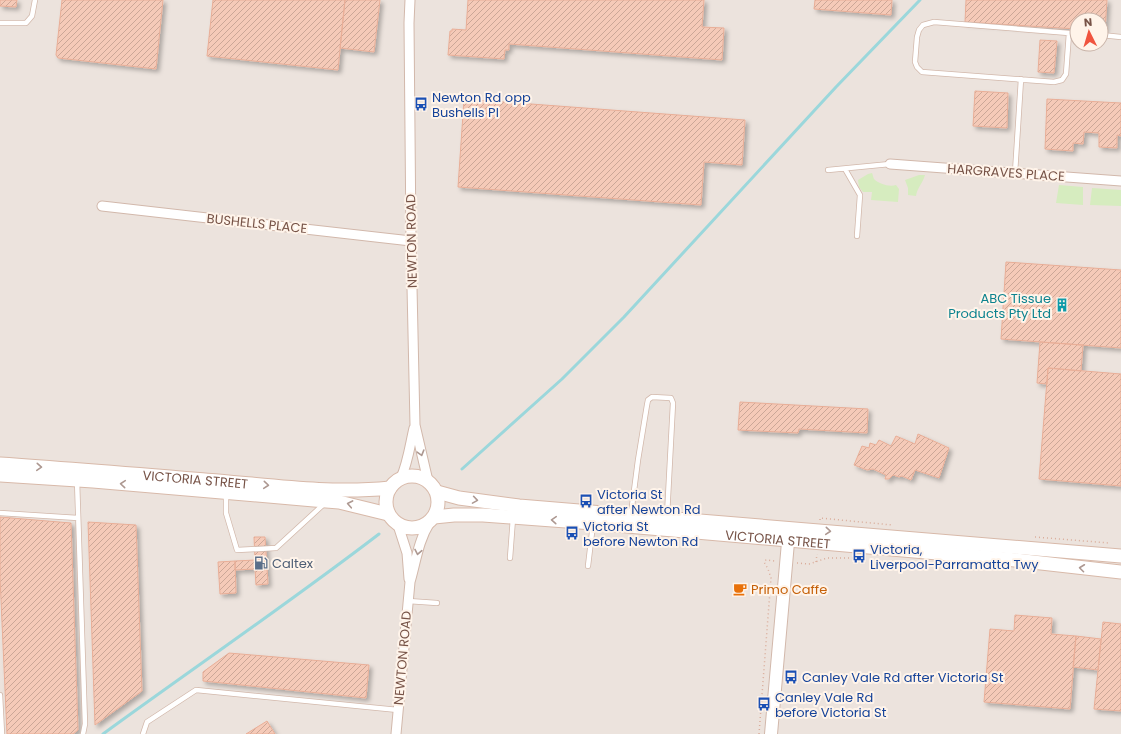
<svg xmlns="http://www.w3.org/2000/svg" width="1121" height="734" font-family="Poppins,sans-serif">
<defs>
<pattern id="building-hatch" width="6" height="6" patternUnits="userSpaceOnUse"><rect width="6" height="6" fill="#f5cab8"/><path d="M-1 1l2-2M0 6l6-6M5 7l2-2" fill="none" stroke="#cba797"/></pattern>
<filter id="shadow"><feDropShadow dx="3" dy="3" stdDeviation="2" flood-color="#0004"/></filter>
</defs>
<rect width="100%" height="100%" fill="#fef0e2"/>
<path fill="#ece3dd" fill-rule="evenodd" d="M0,0H1121V734H0ZM1077,20H1101V44H1077Z"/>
<path fill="#d6ecbf" d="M868,174L872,173C873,175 873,177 874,179C879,184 889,187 896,185L899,189L898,202L871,200L872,192H863L859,187L858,180Z
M919,175H925C923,183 917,188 916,196L908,195V188L905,180Z
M1059,185L1083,187V205L1056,203Z
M1092,188L1121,190V206L1090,205Z"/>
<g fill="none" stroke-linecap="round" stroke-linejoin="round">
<path stroke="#9bd7db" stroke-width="3" d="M462,469L562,379L624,317L836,87L920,0
M103,734C195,667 289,603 379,534"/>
</g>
<path fill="url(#building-hatch)" stroke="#e9ae97" filter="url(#shadow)" d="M0,0H17L16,7L0,6Z
M62,0H163L156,69L58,58L56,55Z
M213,0H345L338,70L207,56Z
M345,0H380L374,52L340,48Z
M468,0H704L702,27L724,28L722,60L509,44V50H505L504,59L448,55L450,31H452V29L466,30Z
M815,0H892L891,15L814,9Z
M966,0H1107L1105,30H1101V20H1077V29L965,22Z
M1040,40L1057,41L1054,73L1038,72Z
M975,91L1008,93L1007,128L973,126Z
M464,99L745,120L742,165L704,162L701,205L458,187Z
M1047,99L1121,103V136L1117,135V148L1099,147V133L1084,132L1083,144L1073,143V151L1045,149Z
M1006,262L1121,270V348L1001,339Z
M1040,342L1083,345L1081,371L1048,368L1047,384L1037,383Z
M1048,368L1121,374V486L1039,479Z
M740,402L868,409L867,433L799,429L798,433L738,430Z
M918,434L949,448L939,478L915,470L911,480L902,476L899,477L893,475L889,479H885L886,475L873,469L867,470L854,465L862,446L869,448L870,443L876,445L879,440L891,446L896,436L915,444Z
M0,517L71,523L78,730L73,734H7L0,578Z
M88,522L136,525L142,691L95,725Z
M254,537H265L268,584L256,585L255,569L235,570V561L255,560Z
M235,561L236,593L220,594L218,562Z
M1015,615L1052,618L1051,634L1076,636L1070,709L984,702L990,629L1014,631Z
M1103,622L1121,624V711L1094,709Z
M1076,636L1101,639L1098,670L1073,667Z
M229,653L369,665L366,698L203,681V672Z
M267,721L275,734H246Z"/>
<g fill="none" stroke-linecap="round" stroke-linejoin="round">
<g stroke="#d2b8ab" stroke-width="6">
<path id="service" d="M0,23H26L32,16L35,0
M1069,33L1066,74L1062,80L1054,82L922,72L917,67L915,62L917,37L919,30L923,25L934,22L1069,33H1077
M1101,35L1121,37
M845,169L860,195L857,236
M828,170L890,164
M1015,173L1021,79
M77,480L85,724L83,734
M226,494V513L237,550L276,548L325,503
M0,513L78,518
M631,514L638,460L647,405L648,400L652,397L671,398L673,403L667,516
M510,558L513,518
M588,566L593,524
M408,601L437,603
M0,695L2,734
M143,734L147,722L196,690L398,710"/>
</g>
<g stroke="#d2b8ab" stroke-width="11">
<path id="minor" d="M410,0L409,23L411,241L415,425L428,481
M890,164L1121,181
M102,206L411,241
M401,478C408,462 410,445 414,428
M398,525L407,553L409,579
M396,734L410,582C416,562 418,541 430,522"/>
</g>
<g stroke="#d2b8ab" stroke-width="14">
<path id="tertiary" d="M771,734L789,531"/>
</g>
<g stroke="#d8b9a9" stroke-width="15">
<g id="secondary">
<path id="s1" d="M0,464C73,469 145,475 218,481C275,486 332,494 390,488"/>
<path d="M0,475L93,481L314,500L339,502L388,514"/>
<circle cx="412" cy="502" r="26"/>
<path d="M437,492L459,498L519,506L1121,556"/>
<path id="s2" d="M434,517L454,515H483L593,523L1006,559L1121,572"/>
</g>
</g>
<path stroke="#daad9b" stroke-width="1.5" stroke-dasharray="1 3" stroke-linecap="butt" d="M820,520V518L892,525
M1035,537L1109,543
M892,561L898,563
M816,562L817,554
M797,563L809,564L827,558H856
M759,734L771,578L768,569L764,562L766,560L775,561"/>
<use href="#service" stroke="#fff" stroke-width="4.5"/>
<use href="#minor" stroke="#fff" stroke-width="9"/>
<use href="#tertiary" stroke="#fff" stroke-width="12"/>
<use href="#secondary" stroke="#fff" stroke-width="13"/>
</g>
<defs><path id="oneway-chevron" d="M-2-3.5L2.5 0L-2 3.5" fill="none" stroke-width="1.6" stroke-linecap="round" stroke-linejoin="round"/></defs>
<g stroke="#ad9891">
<use href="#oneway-chevron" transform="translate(421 453) rotate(74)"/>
<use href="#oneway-chevron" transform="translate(39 467) rotate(4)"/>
<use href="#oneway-chevron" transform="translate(123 484) rotate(-175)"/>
<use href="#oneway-chevron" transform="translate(266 485) rotate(5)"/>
<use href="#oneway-chevron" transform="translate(475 500) rotate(9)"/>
<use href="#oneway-chevron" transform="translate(350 504) rotate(-169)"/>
<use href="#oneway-chevron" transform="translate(554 520) rotate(-176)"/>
<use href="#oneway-chevron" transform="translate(828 531) rotate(5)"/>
<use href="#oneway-chevron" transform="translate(418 552) rotate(101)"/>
<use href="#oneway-chevron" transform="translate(1082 568) rotate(-173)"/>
</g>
<defs>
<g id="bus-bare" transform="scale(1.08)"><path d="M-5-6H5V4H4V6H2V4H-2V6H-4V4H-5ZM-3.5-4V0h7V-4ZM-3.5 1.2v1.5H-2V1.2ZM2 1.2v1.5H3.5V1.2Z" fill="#1a4fb4" stroke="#fff4ea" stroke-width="2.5" paint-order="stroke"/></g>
<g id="building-bare" transform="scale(1.08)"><path d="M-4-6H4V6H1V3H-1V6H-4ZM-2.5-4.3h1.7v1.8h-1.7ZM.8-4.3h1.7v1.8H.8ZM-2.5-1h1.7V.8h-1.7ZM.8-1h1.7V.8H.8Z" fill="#0f9aa8" stroke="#fff4ea" stroke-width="2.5" paint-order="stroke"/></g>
<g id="fuel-bare" transform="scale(1.08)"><path d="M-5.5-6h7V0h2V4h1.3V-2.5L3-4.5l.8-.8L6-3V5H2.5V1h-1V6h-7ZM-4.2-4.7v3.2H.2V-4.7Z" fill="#5c6f8a" stroke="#fff4ea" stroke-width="2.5" paint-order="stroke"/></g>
<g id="cafe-bare" transform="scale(1.08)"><path d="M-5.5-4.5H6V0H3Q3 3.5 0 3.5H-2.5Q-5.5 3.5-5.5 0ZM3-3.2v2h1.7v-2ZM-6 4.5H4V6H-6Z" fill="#e8710a" stroke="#fff4ea" stroke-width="2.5" paint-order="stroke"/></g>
</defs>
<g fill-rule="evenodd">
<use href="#bus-bare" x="421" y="104"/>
<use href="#building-bare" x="1062" y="305"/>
<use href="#bus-bare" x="586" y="501"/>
<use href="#bus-bare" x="572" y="533"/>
<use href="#bus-bare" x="859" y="556"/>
<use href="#fuel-bare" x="261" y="563"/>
<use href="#cafe-bare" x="740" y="589"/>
<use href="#bus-bare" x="791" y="677"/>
<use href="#bus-bare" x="764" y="704"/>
</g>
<g text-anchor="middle" stroke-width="4" stroke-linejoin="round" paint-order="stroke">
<g font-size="13" fill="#164399" stroke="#fff4ea" text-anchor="start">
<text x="432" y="102">Newton Rd opp<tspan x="432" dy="15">Bushells Pl</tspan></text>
<text x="597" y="499">Victoria St<tspan x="597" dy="15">after Newton Rd</tspan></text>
<text x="583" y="531">Victoria St<tspan x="583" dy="15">before Newton Rd</tspan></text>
<text x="870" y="554">Victoria,<tspan x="870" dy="15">Liverpool-Parramatta Twy</tspan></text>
<text x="802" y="682">Canley Vale Rd after Victoria St</text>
<text x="775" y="702">Canley Vale Rd<tspan x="775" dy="15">before Victoria St</tspan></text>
</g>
<g font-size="13" fill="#775347" stroke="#fff4ea">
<text transform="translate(1006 172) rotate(4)" y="5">HARGRAVES PLACE</text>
<text transform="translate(257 223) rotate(6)" y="5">BUSHELLS PLACE</text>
<text transform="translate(411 241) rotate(-91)" y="5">NEWTON ROAD</text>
<text dy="5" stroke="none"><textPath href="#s1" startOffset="196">VICTORIA STREET</textPath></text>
<text dy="5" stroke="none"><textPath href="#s2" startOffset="345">VICTORIA STREET</textPath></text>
<text transform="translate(402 658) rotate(-85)" y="5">NEWTON ROAD</text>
</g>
<g font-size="13" fill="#0d838f" stroke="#fff4ea" text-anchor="end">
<text x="1051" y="303">ABC Tissue<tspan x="1051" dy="15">Products Pty Ltd</tspan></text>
</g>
<g font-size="13" fill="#4e5e75" stroke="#fff4ea" text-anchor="start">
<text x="272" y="568">Caltex</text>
</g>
<g font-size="13" fill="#c56008" stroke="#fff4ea" text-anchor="start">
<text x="751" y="594">Primo Caffe</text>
</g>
</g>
<g transform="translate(1089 32) rotate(355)"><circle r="19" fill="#fff4ea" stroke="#c9b4a9"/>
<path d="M0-3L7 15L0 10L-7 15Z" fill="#f0543f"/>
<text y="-6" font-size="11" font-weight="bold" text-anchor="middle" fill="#775347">N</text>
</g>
</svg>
